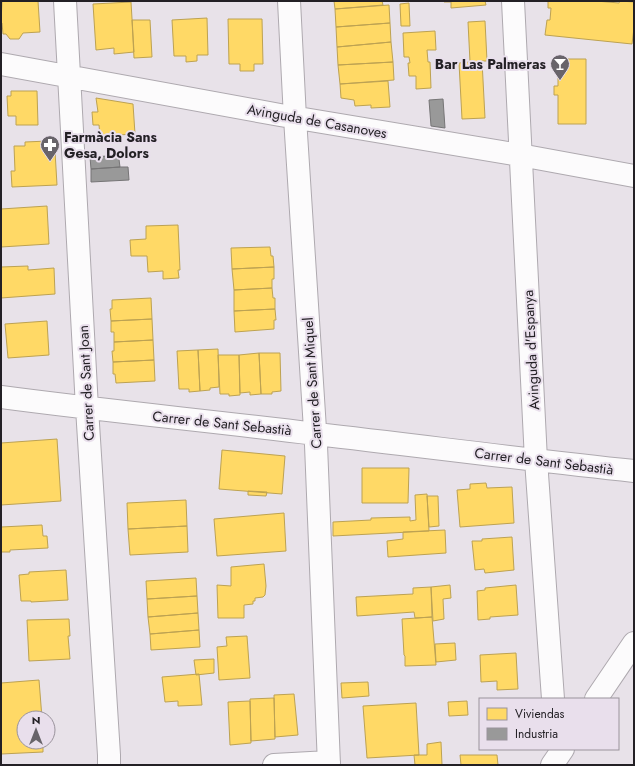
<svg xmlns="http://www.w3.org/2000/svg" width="635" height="766" font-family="Jost,sans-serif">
<rect width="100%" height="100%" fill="#e8e2e9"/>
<path fill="#ffd966" stroke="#bda252" d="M2,1H38L40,32L23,33L19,39H10L6,34H3L2,23H1Z
M334,1H382L383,5L335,9Z
M444,1H485L486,5L451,8V2H444Z
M548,1H596L619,3L620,1L634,2V28L632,44L545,35L547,20H550L551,8H548Z
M131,2L134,52L114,54V48L96,50L93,4Z
M409,3L410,26H401L400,4Z
M389,5L390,23L336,27L335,9Z
M207,18L208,55H197V61L186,62V56H174L172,20Z
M228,19H262L263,64H254V71H240V64H229Z
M132,20H150L152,57L134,58Z
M485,21L487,61H482L485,118L462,119L459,63L470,62L468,22Z
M390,23L391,42L337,47L336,27Z
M435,31L436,50H427L428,62H430L431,88L416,89V76H409L408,63H410L409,57H404L403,33Z
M391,42L393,62L338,65L337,47Z
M558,59H586V124H558V95H554V86H558Z
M393,62L394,80L340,84L338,65Z
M388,81L390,107L371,108V105L355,106L354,100L341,98L340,84Z
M11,91H37L38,125H16V116H8L7,96H11Z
M96,98L133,104L135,134L100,136L99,125H93L92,112H98Z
M48,141L49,151H55L57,185L12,187L11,171H15L14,146H25V142Z
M47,206L49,244L1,247V209Z
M178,225L180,270H178L179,278L163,279V271L148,272L147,256H131L130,240L146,239V226Z
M270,247L271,256H273L274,267L232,269L231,248Z
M28,266V270L54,268L55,294L1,298V267Z
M274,267V279H272V288L234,290L232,269Z
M272,288L273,298H275V309L234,311V290Z
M151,298L152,319L111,321L110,309H112V300Z
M275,309L276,320H274V329L235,332L234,311Z
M152,319L153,340L114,342V332H111V321Z
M47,321L49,355L8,358L5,324Z
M153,340L154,360L113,362L112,351H114V342Z
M218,349L219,387L210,388V390L200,391L198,350Z
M198,350L200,391L189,392V389H179L177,351Z
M259,353H280L281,391L272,392V394H261Z
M259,353L261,394L250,395V392L240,393L239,355Z
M218,355H239L240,395L229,396V394H220Z
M154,360L155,381L116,383L115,374H113V362Z
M57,439L61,501L1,505V443Z
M222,450L285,456L282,494L219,489Z
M362,468H409L408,503H362Z
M486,483L487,488L512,487L514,523L460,527L457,490L470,489V484Z
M248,491L267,492L266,496L248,495Z
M427,494L429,531L333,536V522L371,520V518L410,517V521L416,520L415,495Z
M427,496H438L439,526L429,527Z
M186,500L187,526L128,529L127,503Z
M284,513L286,551L217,556L214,519Z
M42,525L43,536H47L48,548L10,550V552H1V527Z
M187,526L188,552L130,555L128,529Z
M445,530L446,553L388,557L387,541L403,539V532Z
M512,537L514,570L485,573L484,569L475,570L472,541H482V539Z
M264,564L266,586L265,595L263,597L255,598V601H253V604L244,605V618H218L217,585L231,586V567Z
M66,570L68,600L31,602V601H21L19,575L29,574V572Z
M196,578L197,596L147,599L146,581Z
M450,585L451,598L443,599L444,619L433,621L431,587Z
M516,585L518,615L490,617V619L478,620L477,591L485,590V588Z
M431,587L432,617L415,618L414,612L357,616L356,597L413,594V588Z
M197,596L198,613L148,617L147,599Z
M198,613L199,630L150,634L148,617Z
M432,617L436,665L405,666V656L404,655L402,619Z
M69,619L70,636H68L70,659L29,661L27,620Z
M199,630L200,647L151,650L150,634Z
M247,636L250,678L219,680L217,647L227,646L226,637Z
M455,643L456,660L436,662L435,644Z
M516,653L518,689L497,690V681L481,682L480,655Z
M214,659V673L196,675L194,660Z
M199,674L202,705L178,706V701L165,702L162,677Z
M39,680L42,718H24V742H43V752L1,754V683Z
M368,682L369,696L342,698L341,683Z
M294,694L298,735L275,737L274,695Z
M274,698L275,739L251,741L250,699Z
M250,701L251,743L230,745L228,702Z
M467,701L468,715L449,716L448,702Z
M416,703L419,755L367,758L363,706Z
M441,742L442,765H415L414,755H427V744Z
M460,755H497L498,765H461Z"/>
<path fill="#999" stroke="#767576" d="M443,99L445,128L431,126L429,100Z
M118,152L120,167L91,169L90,157L108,156V153Z
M120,167H128L129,180L91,182V169Z"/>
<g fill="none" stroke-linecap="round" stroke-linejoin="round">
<g stroke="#aea9af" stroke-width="24">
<path id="minor" d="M65,1L87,408L109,755V765
M289,1L295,118L316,445L329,765
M513,1L536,460L553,699
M1,64L280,115L520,155L634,176
M1,397C106,411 211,421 316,434C422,446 528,460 634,471
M596,699L634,643
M274,765L329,762
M552,765L563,749"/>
</g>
<use href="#minor" stroke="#fcfbfc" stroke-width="22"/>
</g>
<defs>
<g id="bar-pin" transform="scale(1)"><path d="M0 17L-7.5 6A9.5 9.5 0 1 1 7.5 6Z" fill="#68646a" stroke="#e9dfec"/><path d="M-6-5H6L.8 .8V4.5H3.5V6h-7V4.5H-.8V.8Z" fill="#fff"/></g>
<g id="pharmacy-pin" transform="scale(1)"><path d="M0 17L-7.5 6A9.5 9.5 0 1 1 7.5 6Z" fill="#68646a" stroke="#e9dfec"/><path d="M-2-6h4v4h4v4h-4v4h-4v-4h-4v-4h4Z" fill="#fff"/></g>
</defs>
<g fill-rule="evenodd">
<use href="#bar-pin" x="560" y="64"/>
<use href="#pharmacy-pin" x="50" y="145"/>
</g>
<g text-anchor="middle" stroke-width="4" stroke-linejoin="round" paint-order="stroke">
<g font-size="14" font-weight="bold" fill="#232025" stroke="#e9dfec" text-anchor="end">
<text x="546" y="69">Bar Las Palmeras</text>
<text x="64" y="142" text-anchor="start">Farmàcia Sans<tspan x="64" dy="16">Gesa, Dolors</tspan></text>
</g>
<g font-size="14" fill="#232025" stroke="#e9dfec">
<text transform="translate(317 121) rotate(10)" y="5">Avinguda de Casanoves</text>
<text transform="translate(531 350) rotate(-93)" y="5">Avinguda d'Espanya</text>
<text transform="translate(86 383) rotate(-93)" y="5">Carrer de Sant Joan</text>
<text transform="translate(312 383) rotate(-94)" y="5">Carrer de Sant Miquel</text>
<text transform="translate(222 423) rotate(6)" y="5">Carrer de Sant Sebastià</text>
<text transform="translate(544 461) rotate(7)" y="5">Carrer de Sant Sebastià</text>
</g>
</g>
<rect width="635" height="766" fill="none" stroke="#232025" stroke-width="4"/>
<rect x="479" y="698" width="140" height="52" fill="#e9dfec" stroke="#9a939c"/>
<rect x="487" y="708" width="20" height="12" fill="#ffd966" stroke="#9a939c"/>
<text x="515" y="718" font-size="12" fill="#232025">Viviendas</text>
<rect x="487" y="728" width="20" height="12" fill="#999999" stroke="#9a939c"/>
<text x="515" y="738" font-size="12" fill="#232025">Industria</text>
<g transform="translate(36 730)"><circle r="19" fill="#e9dfec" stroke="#9a939c"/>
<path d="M0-3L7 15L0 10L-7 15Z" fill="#68646a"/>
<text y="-6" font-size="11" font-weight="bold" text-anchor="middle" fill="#232025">N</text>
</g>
</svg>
